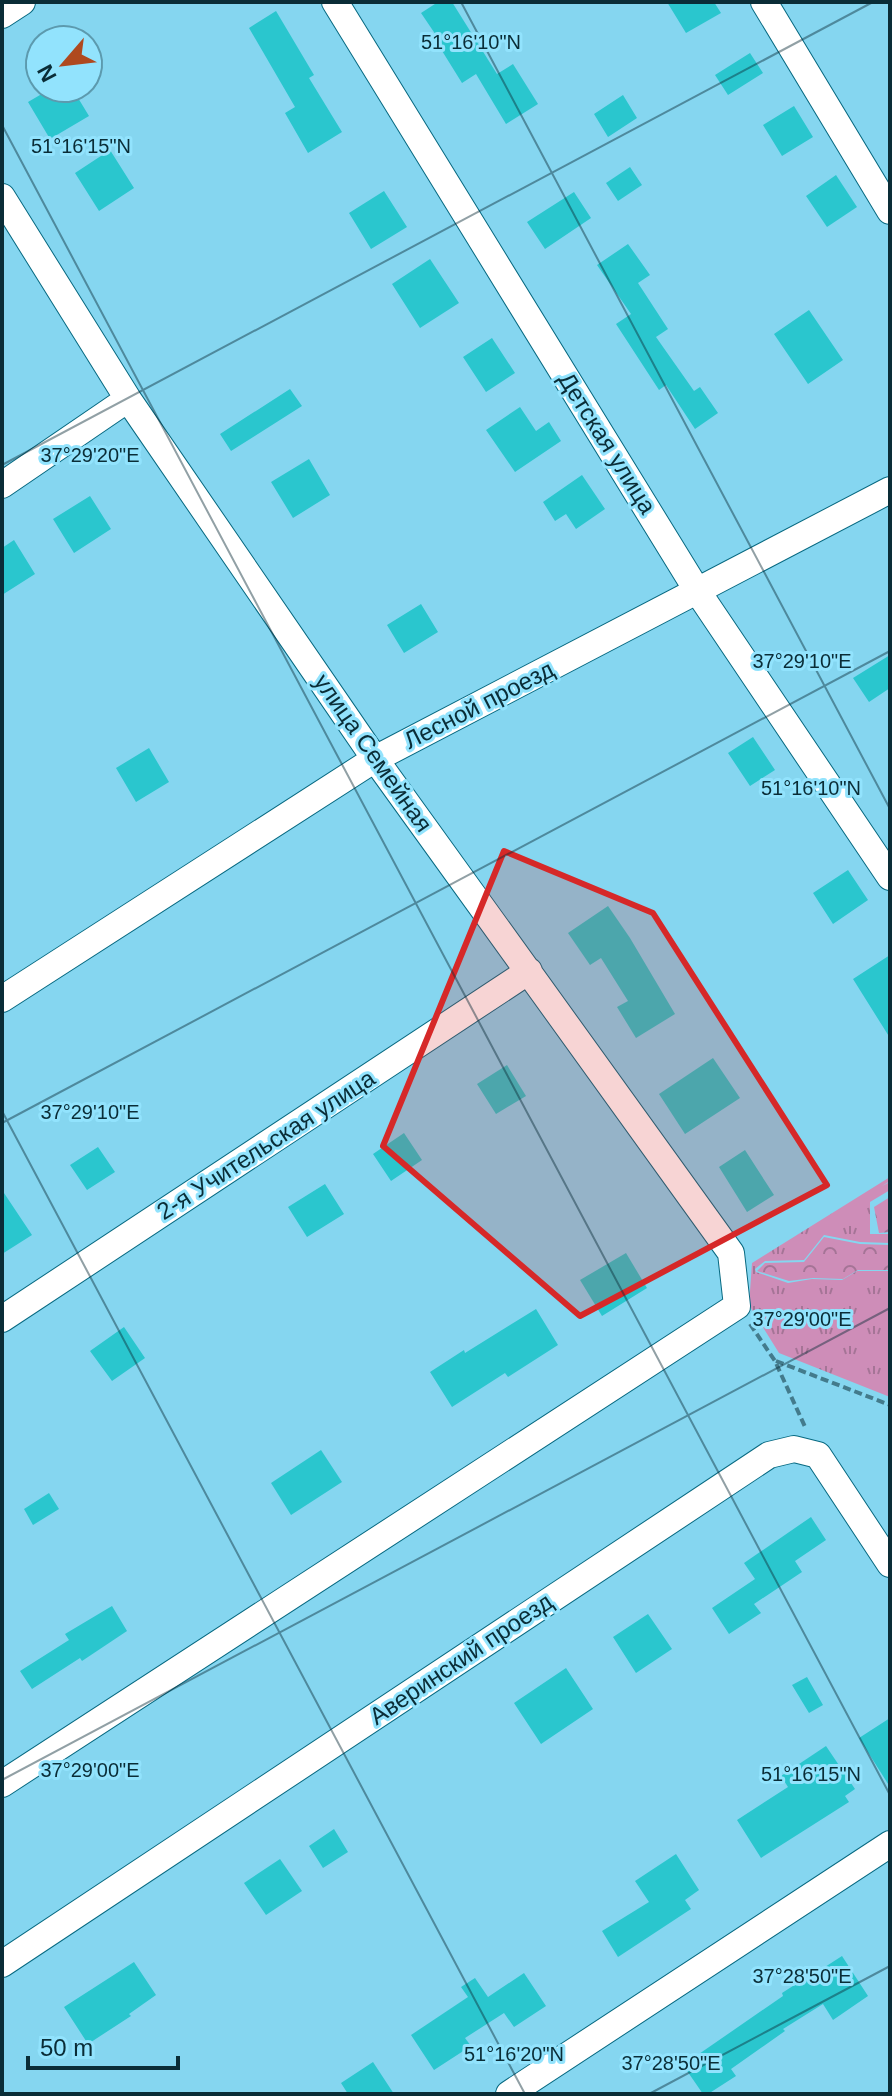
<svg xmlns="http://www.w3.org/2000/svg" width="892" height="2096" font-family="Arial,sans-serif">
<defs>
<pattern id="grass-tufts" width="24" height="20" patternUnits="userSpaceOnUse" patternTransform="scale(2)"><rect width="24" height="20" fill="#ce8db8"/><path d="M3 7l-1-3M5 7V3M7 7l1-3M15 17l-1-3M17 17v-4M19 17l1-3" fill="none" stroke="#a57496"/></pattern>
<pattern id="forest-crowns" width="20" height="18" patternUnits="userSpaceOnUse" patternTransform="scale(2)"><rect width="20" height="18" fill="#ce8db8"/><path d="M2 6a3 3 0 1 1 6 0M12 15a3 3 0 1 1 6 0" fill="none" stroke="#a57496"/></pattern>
</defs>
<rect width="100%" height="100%" fill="#85d6f0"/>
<path fill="url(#grass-tufts)" d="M890,1177V1181L882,1186L890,1182V1190L870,1202V1234H890V1243L860,1242L824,1235L804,1260L765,1261L755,1269L756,1272L788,1283L812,1279L842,1280L857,1271H890V1397L779,1353L749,1305L752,1263Z"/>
<path fill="url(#forest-crowns)" d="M890,1197V1232L879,1233L874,1207Z
M824,1237L860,1244L890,1245V1270H858L843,1279L813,1278L789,1281L757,1271L765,1263L804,1262Z"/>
<path fill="#2ac6ce" d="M438,2H452L497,74L513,64L538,104L506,124L476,74L462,83L439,46L442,44L421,13Z
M667,2H714L721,13L686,33Z
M276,11L314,75L309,78L342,132L308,153L285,113L295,107L249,28Z
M750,53L763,73L728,95L715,75Z
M52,88H72L89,116L50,139L28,102Z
M623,95L637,118L608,137L594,114Z
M794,106L813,137L782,156L763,125Z
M110,150L134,188L99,211L75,173Z
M630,167L642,185L618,201L606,183Z
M836,175L857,207L827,227L806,196Z
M384,191L407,227L371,249L349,213Z
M574,192L591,218L545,249L527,222Z
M628,244L650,275L638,283L668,329L656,337L694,391L700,387L718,413L695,429L666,385L659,390L616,324L631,314L597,265Z
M430,259L459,303L420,328L392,284Z
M809,310L843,360L808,384L774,334Z
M492,338L515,373L486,392L463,357Z
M290,389L302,406L231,451L220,434Z
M520,407L536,431L549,422L561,441L515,472L486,430Z
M309,459L330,495L293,518L271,482Z
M582,475L605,509L576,529L566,514L555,521L543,502Z
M90,496L111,529L74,553L53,519Z
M14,540L35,574L2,595V548Z
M421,604L438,632L404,653L387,625Z
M890,655V688L869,702L853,678Z
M753,737L775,770L750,786L728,753Z
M149,748L169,782L136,802L116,768Z
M848,870L868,900L833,924L813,893Z
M608,906L630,938L675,1014L636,1038L617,1007L628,1001L601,958L590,965L568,933Z
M890,955V1038L853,979Z
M713,1058L740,1098L685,1134L659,1094Z
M507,1065L526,1096L496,1114L477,1084Z
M404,1133L422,1160L391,1181L373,1154Z
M98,1147L115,1172L87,1190L70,1165Z
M745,1150L774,1195L747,1212L719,1167Z
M325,1184L344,1214L307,1237L288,1207Z
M2,1190L32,1235L2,1254Z
M626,1253L647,1288L602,1316L580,1280Z
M536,1309L558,1345L508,1377L505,1373L452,1407L430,1372L464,1350L465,1353Z
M124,1327L145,1358L112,1381L90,1351Z
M321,1450L342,1482L291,1515L271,1483Z
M49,1493L59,1509L33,1525L24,1509Z
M811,1517L826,1540L795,1561L802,1572L754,1604L761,1613L729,1634L712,1608L755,1579L744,1563Z
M112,1606L127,1631L82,1661L80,1658L32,1689L20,1671L69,1640L65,1634Z
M648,1614L672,1649L636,1673L613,1637Z
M566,1668L593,1709L541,1744L514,1703Z
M807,1677L823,1705L809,1713L792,1685Z
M890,1718V1787L859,1738Z
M826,1746L855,1789L845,1796L849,1802L761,1858L737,1820L788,1787L781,1776Z
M334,1829L348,1852L323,1868L309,1846Z
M676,1854L699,1890L685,1900L691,1909L618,1957L602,1931L649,1902L635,1881Z
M280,1859L302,1891L266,1915L244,1883Z
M842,1956L868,1996L833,2020L823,2004L783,2029L785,2031L731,2069L736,2076L708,2094H703L683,2065L783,1996L782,1993L796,1984L797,1985Z
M134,1962L156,1995L129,2014L131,2016L88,2044L64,2007Z
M524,1973L546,2006L514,2027L504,2013L465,2038L471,2046L434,2070L411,2035L468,1997L461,1987L475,1978L488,1997Z
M373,2062L394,2094H348L341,2083Z"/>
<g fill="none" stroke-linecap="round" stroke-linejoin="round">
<g stroke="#076981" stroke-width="28">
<path id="minor" d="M335,2L698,592L890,877
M764,2L890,211
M2,15L22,2
M2,197L128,399L375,759L731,1253L737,1306L2,1784
M2,485L128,399
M2,999L375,759L890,490
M2,1319L529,971
M2,1964L769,1455L794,1449L818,1455L890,1564
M509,2094L890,1844"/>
</g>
<path stroke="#437b8c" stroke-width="4" stroke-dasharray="8 4" stroke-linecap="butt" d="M750,1324L775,1361L806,1429
M776,1361L890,1405"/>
<use href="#minor" stroke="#fff" stroke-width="26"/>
</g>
<path fill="#d62828" fill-opacity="0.2" stroke="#d62828" stroke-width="6" stroke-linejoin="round" d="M504,851L653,913L827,1185L580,1316L383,1146Z"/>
<path fill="none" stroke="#0a2d37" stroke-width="2" stroke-opacity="0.45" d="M461,2L890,809M2,125L890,1795M2,465L873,2M2,1111L525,2094M2,1123L890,651M2,1780L890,1308M649,2094L890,1966"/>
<g text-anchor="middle" stroke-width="6" stroke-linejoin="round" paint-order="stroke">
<g font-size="24" fill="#0a2d37" stroke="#92e3fd">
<text transform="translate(607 443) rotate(58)" y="8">Детская улица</text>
<text transform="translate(479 705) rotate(-27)" y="8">Лесной проезд</text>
<text transform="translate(373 753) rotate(55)" y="8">улица Семейная</text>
<text transform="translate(266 1145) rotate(-33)" y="8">2-я Учительская улица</text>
<text transform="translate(461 1659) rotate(-34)" y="8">Аверинский проезд</text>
</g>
</g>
<g font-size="20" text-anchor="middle" fill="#0a2d37" stroke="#92e3fd" stroke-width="6" stroke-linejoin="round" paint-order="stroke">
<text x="471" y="49">51°16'10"N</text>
<text x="81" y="153">51°16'15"N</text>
<text x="90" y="462">37°29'20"E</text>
<text x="802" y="668">37°29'10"E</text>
<text x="811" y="795">51°16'10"N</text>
<text x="90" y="1119">37°29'10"E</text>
<text x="802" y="1326">37°29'00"E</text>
<text x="90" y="1777">37°29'00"E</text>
<text x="811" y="1781">51°16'15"N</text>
<text x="802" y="1983">37°28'50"E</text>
<text x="514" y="2061">51°16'20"N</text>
<text x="671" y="2070">37°28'50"E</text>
</g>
<rect width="892" height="2096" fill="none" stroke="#0a2d37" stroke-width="8"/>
<g transform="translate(64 64) rotate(242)"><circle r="38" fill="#92e3fd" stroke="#5c9aae" stroke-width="2"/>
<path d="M0-6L14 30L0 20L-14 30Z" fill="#af491f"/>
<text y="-12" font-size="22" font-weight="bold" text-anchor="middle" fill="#0a2d37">N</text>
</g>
<path d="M28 2056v12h150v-12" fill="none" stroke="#0a2d37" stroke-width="4"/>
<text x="40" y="2056" font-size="24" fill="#0a2d37" stroke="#92e3fd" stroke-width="6" paint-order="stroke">50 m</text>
</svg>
